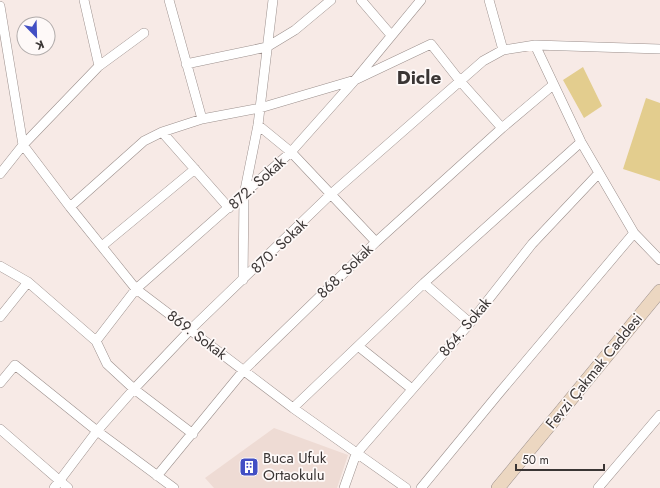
<svg xmlns="http://www.w3.org/2000/svg" width="660" height="488" font-family="Jost,sans-serif">
<rect width="100%" height="100%" fill="#f7eae6"/>
<path fill="#eedbd4" d="M274,428L348,455L337,488H214L205,478Z"/>
<path fill="#e3cd8e" d="M583,67L602,106L584,118L563,80Z
M646,98L660,103V181L623,169Z"/>
<g fill="none" stroke-linecap="round" stroke-linejoin="round">
<g stroke="#9c908d" stroke-width="10">
<path id="minor" d="M84,0L99,66
M169,0L202,119
M361,0L391,35
M489,0L503,50
M0,6L23,145L70,207L136,289L293,408L406,488
M535,45L581,142L634,233L660,260
M186,64L267,47L295,30L331,0
M258,125L291,152L376,242
M162,132L229,208
M0,174L23,145L99,66L144,33
M70,207L144,141L162,132L202,119L260,108L355,80L431,44L460,81L502,128
M102,246L195,169
M0,266L28,282L96,341L107,364L134,389L193,434
M243,280L244,195L258,125L273,0
M424,283L470,323
M0,317L28,282
M96,341L136,289L291,152L355,80L421,0
M358,346L412,389
M0,383L15,365L97,431L174,488
M293,408L424,283L581,142
M0,429L68,488
M157,476L244,370L376,242L502,128L553,85
M54,488L97,431L134,389L190,330L330,195L483,61L503,50L535,45L660,49
M344,488L356,454L470,323L532,244L599,173
M421,488L500,392L634,233
M598,488L660,415"/>
</g>
<g stroke="#9c908d" stroke-width="14">
<path id="secondary" d="M498,488L660,291"/>
</g>
<use href="#minor" stroke="#fff" stroke-width="9"/>
<use href="#secondary" stroke="#ecd7c1" stroke-width="13"/>
</g>
<defs>
<g id="building-square" transform="scale(1)"><rect x="-9" y="-9" width="18" height="18" rx="4" fill="#424fc4" stroke="#fef9f8"/><path d="M-4-6H4V6H1V3H-1V6H-4ZM-2.5-4.3h1.7v1.8h-1.7ZM.8-4.3h1.7v1.8H.8ZM-2.5-1h1.7V.8h-1.7ZM.8-1h1.7V.8H.8Z" fill="#fff"/></g>
</defs>
<g fill-rule="evenodd">
<use href="#building-square" x="249" y="467"/>
</g>
<g text-anchor="middle" stroke-width="3.5" stroke-linejoin="round" paint-order="stroke">
<g font-size="15" fill="#3a3534" stroke="#fef9f8">
<text transform="translate(257 183) rotate(-42)" y="5">872. Sokak</text>
<text transform="translate(279 246) rotate(-44)" y="5">870. Sokak</text>
<text transform="translate(345 271) rotate(-44)" y="5">868. Sokak</text>
<text transform="translate(465 327) rotate(-50)" y="5">864. Sokak</text>
<text transform="translate(197 335) rotate(37)" y="5">869. Sokak</text>
<text transform="translate(594 371) rotate(-51)" y="5">Fevzi Çakmak Caddesi</text>
</g>
<g font-size="15" fill="#3a3534" stroke="#fef9f8" text-anchor="start">
<text x="263" y="463">Buca Ufuk<tspan x="263" dy="17">Ortaokulu</tspan></text>
</g>
<g font-size="19" font-weight="bold" fill="#3a3534" stroke="#fef9f8">
<text x="419" y="84">Dicle</text>
</g>
</g>
<g transform="translate(36 36) rotate(157)"><circle r="19" fill="#fef9f8" stroke="#b0abaa"/>
<path d="M0-3L7 15L0 10L-7 15Z" fill="#424fc4"/>
<text y="-6" font-size="11" font-weight="bold" text-anchor="middle" fill="#3a3534">K</text>
</g>
<path d="M516 464v6h88v-6" fill="none" stroke="#3a3534" stroke-width="2"/>
<text x="522" y="464" font-size="12" fill="#3a3534" stroke="#fef9f8" stroke-width="3" paint-order="stroke">50 m</text>
</svg>
